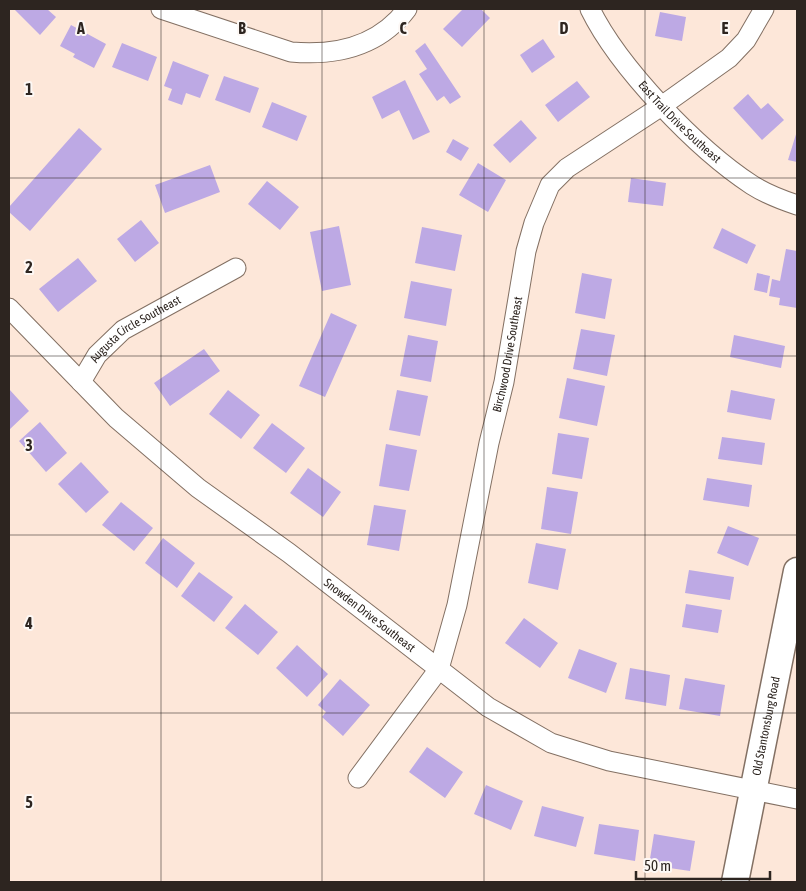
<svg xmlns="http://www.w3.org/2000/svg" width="806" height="891" font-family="'Asap Condensed',sans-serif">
<rect width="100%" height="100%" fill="#fde7d9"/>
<path fill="#bda9e4" d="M14,9H47L56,17L40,35Z
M463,9H481L490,18L462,47L443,29Z
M660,12L686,17L682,41L655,36Z
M71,25L106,44L94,68L73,57L75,54L60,46Z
M543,39L555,57L532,73L520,55Z
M122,43L157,57L148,81L112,67Z
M425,43L461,97L450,104L444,96L437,101L419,74L427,69L415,51Z
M173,61L209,75L200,98L186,93L182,105L168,100L172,89L164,86Z
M224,76L259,88L250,113L215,100Z
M405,80L430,132L413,140L399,110L382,119L372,97Z
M577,81L590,97L558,122L545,105Z
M748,94L761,109L768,103L784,120L762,140L733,108Z
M272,102L307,116L297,141L262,127Z
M521,120L537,138L510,163L493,145Z
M79,128L102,149L30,231L9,212V207Z
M797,131V162L788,160Z
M453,139L469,148L461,161L446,152Z
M478,163L506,180L488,212L459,195Z
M210,165L220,192L165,213L155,185Z
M631,178L666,183L663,206L628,202Z
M267,181L299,207L280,230L248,204Z
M141,220L159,243L135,262L117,239Z
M339,226L351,285L322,291L310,232Z
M422,227L462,235L455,271L415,263Z
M722,228L756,245L747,264L713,248Z
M786,249L797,251V308L779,305L780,298L769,296L772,279L780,281Z
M78,258L97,281L58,312L39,289Z
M582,273L612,279L605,319L575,313Z
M757,273L770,276L767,293L754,290Z
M411,281L452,289L446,326L404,318Z
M331,313L357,325L325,397L299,386Z
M581,329L615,335L607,376L573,369Z
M408,335L438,341L431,382L400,376Z
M734,335L785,346L781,368L730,357Z
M204,349L220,371L170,406L154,383Z
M567,378L605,386L597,426L559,418Z
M9,389L29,411L9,430Z
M228,390L260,415L241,439L209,414Z
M397,390L428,396L420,436L389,430Z
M731,390L775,399L771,420L727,412Z
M40,422L67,453L46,472L19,441Z
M272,423L305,448L286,473L253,448Z
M558,433L589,438L582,479L552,474Z
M722,437L765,443L762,465L718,459Z
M386,444L417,450L409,491L379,486Z
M81,462L109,492L86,513L58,484Z
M308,468L341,492L323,517L290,493Z
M707,478L752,485L749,507L703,500Z
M547,487L578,492L571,534L541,529Z
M121,502L153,528L134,551L102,525Z
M374,505L406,510L399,551L367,545Z
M728,526L759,538L748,566L717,553Z
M163,538L195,563L177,588L145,563Z
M536,543L566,549L558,590L528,583Z
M689,570L734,577L730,600L685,593Z
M199,572L233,597L214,622L181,596Z
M245,604L278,632L258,655L225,628Z
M686,604L722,610L718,633L682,627Z
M524,618L558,643L540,668L505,643Z
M297,645L328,674L307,697L276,668Z
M579,649L617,663L606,693L568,678Z
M630,668L670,675L666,706L625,699Z
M685,678L725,685L720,716L679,709Z
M340,679L370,705L343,736L322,717L326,712L318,705Z
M427,747L463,772L445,798L409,772Z
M486,785L523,801L511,830L474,814Z
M542,806L584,817L576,847L534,836Z
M599,824L639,830L635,861L594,854Z
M654,834L695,841L690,871L649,865Z"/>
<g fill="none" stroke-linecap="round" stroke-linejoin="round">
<g stroke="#837063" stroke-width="21">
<g id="street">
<path d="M161,9L291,52C336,56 379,46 407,9"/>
<path id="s1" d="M590,9C619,68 697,149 752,185C766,194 782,200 797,205"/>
<path id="s2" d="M9,308L116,418L198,488L289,553L488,707L551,743L609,761L797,799"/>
<path id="s3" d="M81,382L97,355L123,330L236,268"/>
<path id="s4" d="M358,778L439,669L457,605L489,443L504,382L526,251L534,223L550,185L567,168L663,105L729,58L746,40L764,9"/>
</g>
</g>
<g stroke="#837063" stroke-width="29">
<g id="secondary">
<path id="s5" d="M735,882L797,571"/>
</g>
</g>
<use href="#street" stroke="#fff" stroke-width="19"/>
<use href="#secondary" stroke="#fff" stroke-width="26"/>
</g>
<path fill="none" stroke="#2d2520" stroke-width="1" stroke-opacity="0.55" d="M161,9V882M322,9V882M484,9V882M645,9V882M9,178H797M9,356H797M9,535H797M9,713H797"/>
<g text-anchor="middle" stroke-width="4" stroke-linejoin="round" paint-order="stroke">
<g font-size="12" fill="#2d2520" stroke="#fdf8f5">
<text dy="4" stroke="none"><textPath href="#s1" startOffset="145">East Trail Drive Southeast</textPath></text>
<text dy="4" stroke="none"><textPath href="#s3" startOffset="78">Augusta Circle Southeast</textPath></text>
<text dy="4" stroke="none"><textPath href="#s4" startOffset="458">Birchwood Drive Southeast</textPath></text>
<text dy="4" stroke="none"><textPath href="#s2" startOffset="475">Snowden Drive Southeast</textPath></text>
<text dy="4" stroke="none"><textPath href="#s5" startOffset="159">Old Stantonsburg Road</textPath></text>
</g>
</g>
<g font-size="16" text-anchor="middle" font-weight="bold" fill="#2d2520" stroke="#fdf8f5" stroke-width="4" stroke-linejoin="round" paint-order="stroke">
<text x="81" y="34">A</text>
<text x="242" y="34">B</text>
<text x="403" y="34">C</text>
<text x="564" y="34">D</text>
<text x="725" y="34">E</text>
<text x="29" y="95">1</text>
<text x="29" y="273">2</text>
<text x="29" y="451">3</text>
<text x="29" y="629">4</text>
<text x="29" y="808">5</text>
</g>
<rect width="806" height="891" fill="none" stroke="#2d2520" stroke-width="20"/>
<path d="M636 871v8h134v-8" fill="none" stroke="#2d2520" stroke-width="2.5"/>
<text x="644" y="871" font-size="15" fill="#2d2520" stroke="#fdf8f5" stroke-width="4" paint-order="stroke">50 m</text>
</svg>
